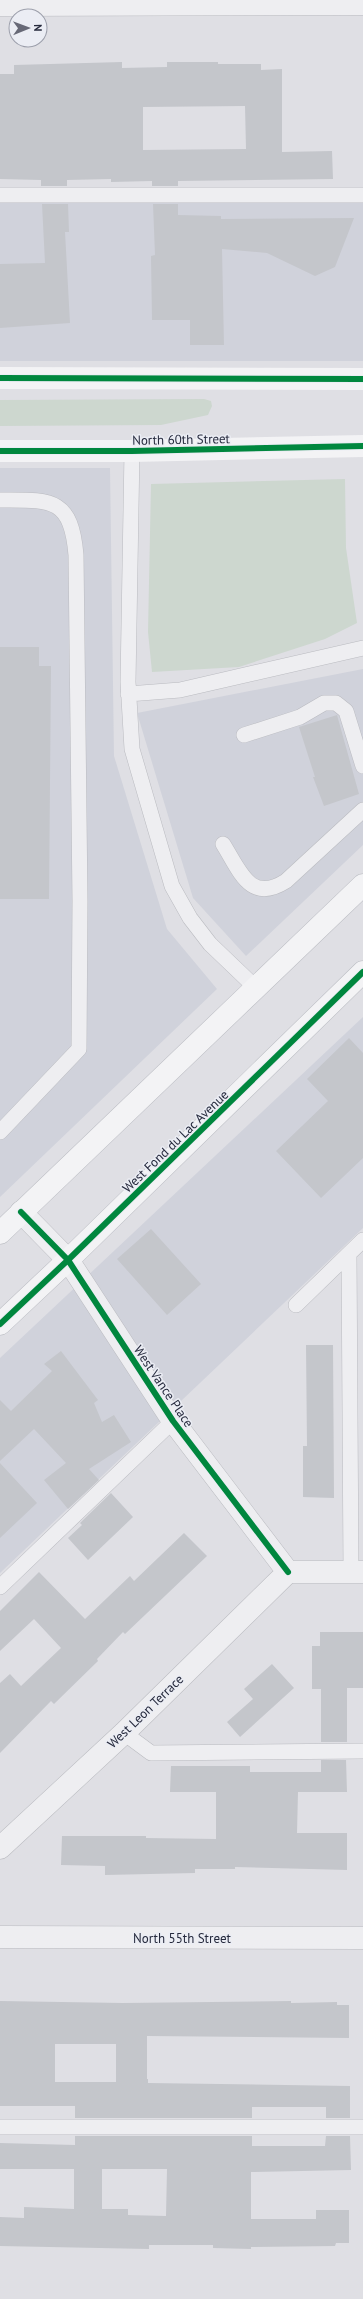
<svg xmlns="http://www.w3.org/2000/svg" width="363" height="2299" font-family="'PT Sans',sans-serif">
<rect width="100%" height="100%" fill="#dfdfe4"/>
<path fill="#d0d2db" d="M363,195V361H0V198Z
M0,468H110L114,756L167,929L217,989L0,1197Z
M363,669V845L246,956L193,898L137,713Z
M363,1017V1228L0,1573V1358Z"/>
<path fill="#cdd7cf" d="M204,399L211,401L212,406L208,415L161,425L0,426V400Z
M345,479L346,548L357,623L325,639L239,667L152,672L148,632L151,484Z"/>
<path fill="#c4c6cb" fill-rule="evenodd" d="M122,62V68L167,67V62H218V64H261V70L282,69V152L332,151L333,179L178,181V186H152V181L111,182V179L67,180V186H41V180L0,179V74H14V65ZM245,106L246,149L143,150V107Z
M42,204H68L69,232H65L70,323L0,328V264L45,263Z
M153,204H178V215L221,216V219L354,218L335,267L315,276L267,253L222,249L224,345H190V320H152L151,256L155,255Z
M0,647H39V666H51L49,899H0Z
M337,715L359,794L324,806L313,777H315L299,727Z
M349,1038L363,1053V1158L321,1198L276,1151L328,1101L307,1079Z
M151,1229L201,1284L167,1315L117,1259Z
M306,1345H333L334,1498L303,1497V1446H307Z
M61,1351L98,1400L94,1403L102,1422L114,1415L131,1442L89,1469L99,1480L68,1509L44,1480L66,1463L34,1429L0,1461V1400L11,1411L52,1371L44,1364Z
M0,1463L37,1503L0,1538Z
M111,1493L133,1517L88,1560L68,1538L82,1525L80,1523Z
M184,1533L207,1556L125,1634L123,1632L97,1659L98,1661L54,1704L51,1701L0,1753V1683L10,1674L21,1686L61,1648L34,1619L0,1651V1611L39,1572L85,1619L130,1576L134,1581Z
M320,1632H363V1688H347V1742H321V1689H312V1646H320Z
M272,1664L294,1688L240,1737L227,1722L253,1699L244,1689Z
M321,1760H346L347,1792H298L297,1833H347V1870L235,1867V1869H195V1873L105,1875V1866L61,1865L62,1836H146V1838L216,1839V1792H170L171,1766H250V1772H321Z
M0,2001L123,2003L291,2001V2003L337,2002V2005H349V2038L147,2036V2079H148V2083L350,2086V2118H326V2107H252V2118H75V2106H0ZM55,2044H116V2082H55Z
M75,2136H252V2146H325L326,2136H350L351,2170L251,2172V2219H316V2210H349V2243H336L335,2246L251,2247V2249L213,2248V2245H149V2249L0,2246V2217L24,2218V2207L74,2209V2169H0V2143L75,2145ZM102,2169H167L166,2216L128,2215V2209H102Z"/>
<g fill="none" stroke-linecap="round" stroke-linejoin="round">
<g stroke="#babbc0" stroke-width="16">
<path id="service" d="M0,195H363
M132,451L128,682L132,749L172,886L190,918L210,944L256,988
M0,500C51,500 71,497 76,555L80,901L79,1049L0,1132
M128,694L180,690L363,648
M244,735L300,717L324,703H336L346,711L363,766
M223,844C240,871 250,904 286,881L363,810
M349,1254L351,1572
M296,1305L363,1240
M0,1587L173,1421
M124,1733L151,1753L363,1751
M0,2127H363"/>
</g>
<g stroke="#babbc0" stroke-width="23">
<path id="minor" d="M0,5L363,4
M21,1212L68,1260L173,1421L288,1572
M288,1572H363
M0,1848L124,1733L288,1572
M0,1937L363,1938"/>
</g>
<g stroke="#babcc2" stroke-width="23">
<path id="primary" d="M0,1233L363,885
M0,1324L68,1260L363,972"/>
</g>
<use href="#service" stroke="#eeeef1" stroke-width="15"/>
<use href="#minor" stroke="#eeeef1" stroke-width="22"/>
<path stroke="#f3f3f5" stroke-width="22" d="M0,378L363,379
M0,451H132L363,446"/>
<use href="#primary" stroke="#f3f3f5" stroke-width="22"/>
<g stroke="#ebedf4" stroke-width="8">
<path id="cycleway" d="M0,378L363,379
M0,451H132L363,446
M21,1212L68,1260L173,1421L288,1572
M0,1324L68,1260L363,972"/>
</g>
<use href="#cycleway" stroke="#00873e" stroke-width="6"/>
</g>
<g text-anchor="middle" stroke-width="3" stroke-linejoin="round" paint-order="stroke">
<g font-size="13" fill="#262a3d" stroke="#ebedf4">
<text transform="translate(181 439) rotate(-1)" y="5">North 60th Street</text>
<text transform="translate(175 1141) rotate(-44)" y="5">West Fond du Lac Avenue</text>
<text transform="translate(164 1386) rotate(56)" y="5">West Vance Place</text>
<text transform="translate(145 1711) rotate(-44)" y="5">West Leon Terrace</text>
<text x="182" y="1943">North 55th Street</text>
</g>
</g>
<g transform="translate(28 28) rotate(89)"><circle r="19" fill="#ebedf4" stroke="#9c9fab"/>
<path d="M0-3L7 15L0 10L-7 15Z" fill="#676977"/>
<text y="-6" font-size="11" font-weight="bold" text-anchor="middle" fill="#262a3d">N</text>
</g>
</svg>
